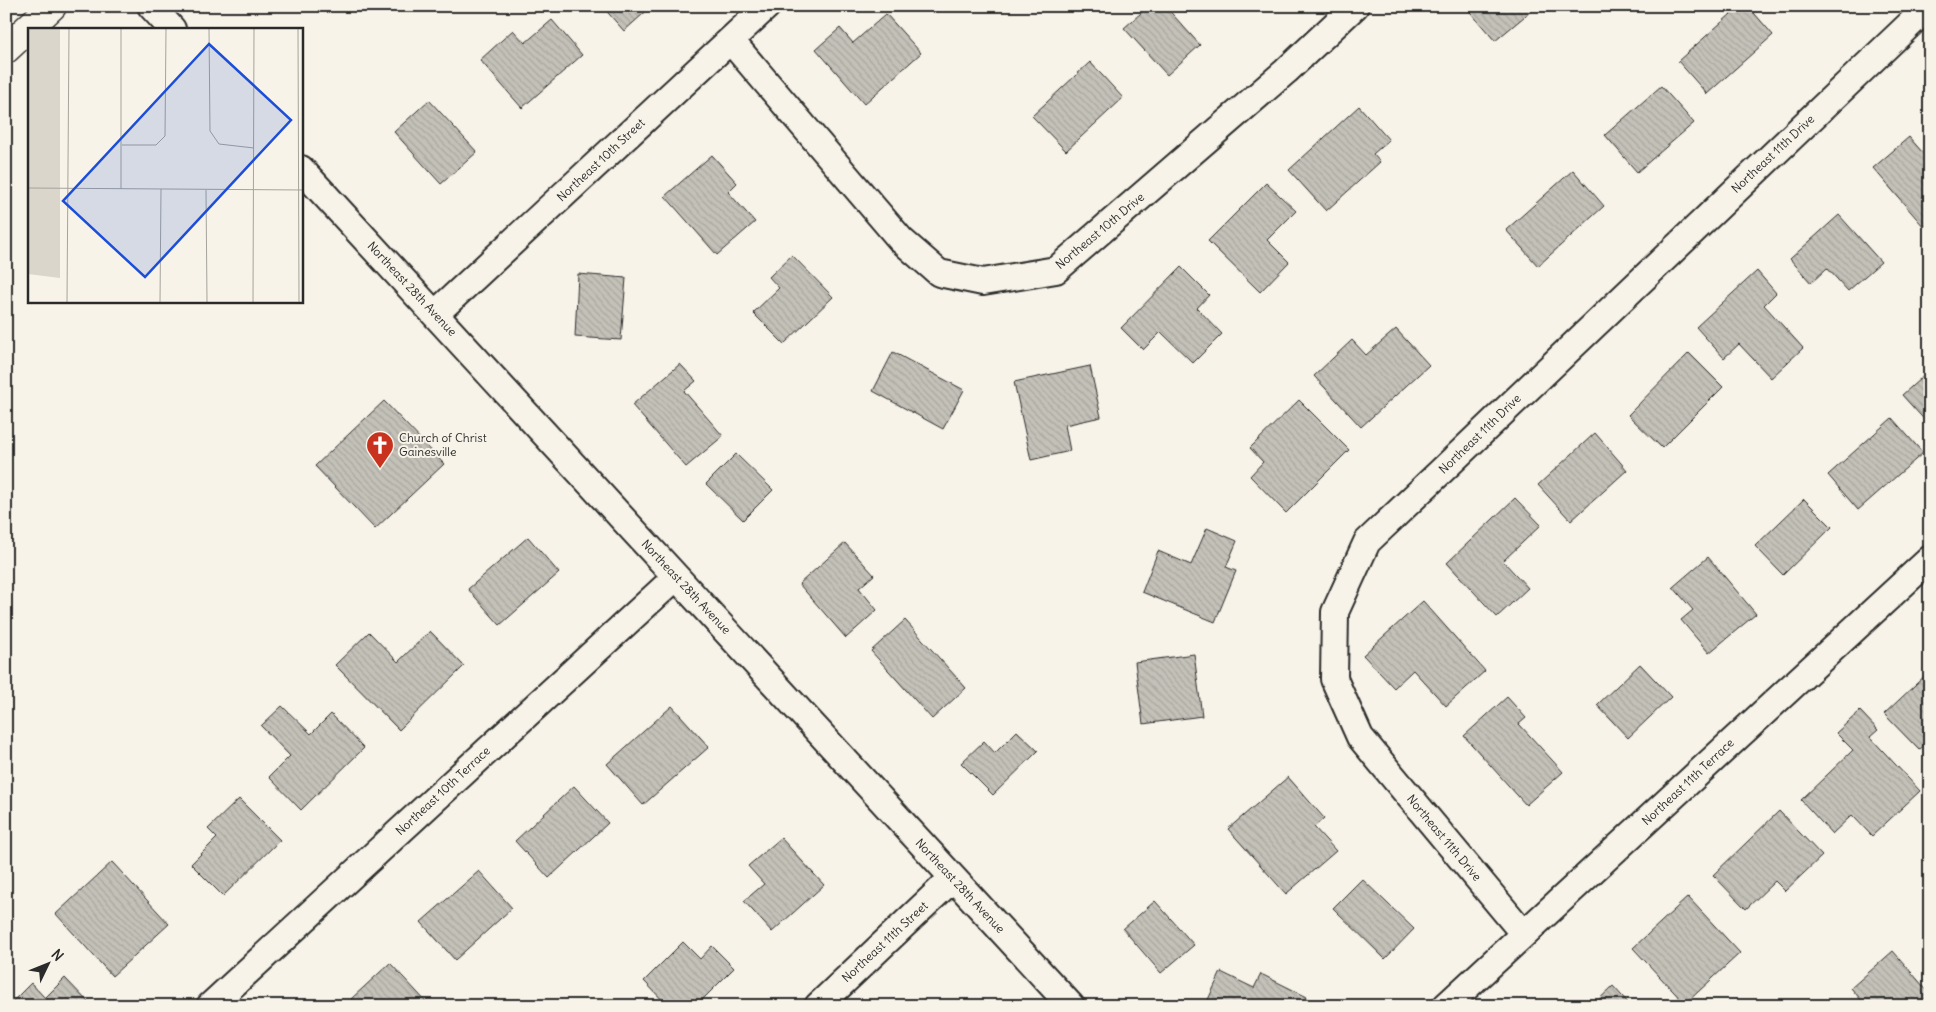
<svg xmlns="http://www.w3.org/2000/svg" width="1936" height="1012" font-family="Delius,sans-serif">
<defs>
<pattern id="building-back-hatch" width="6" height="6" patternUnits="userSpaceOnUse" patternTransform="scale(1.25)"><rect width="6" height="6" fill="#c4c1b9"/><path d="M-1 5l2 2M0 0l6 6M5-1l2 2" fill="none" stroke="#a9a69f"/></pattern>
</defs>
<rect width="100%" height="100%" fill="#f7f3e8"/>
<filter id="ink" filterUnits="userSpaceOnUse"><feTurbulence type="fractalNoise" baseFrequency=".02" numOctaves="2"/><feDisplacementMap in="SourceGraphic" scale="10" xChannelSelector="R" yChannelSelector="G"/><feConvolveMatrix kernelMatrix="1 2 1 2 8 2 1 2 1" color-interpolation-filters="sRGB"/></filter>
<g filter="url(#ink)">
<path fill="url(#building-back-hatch)" stroke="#2b2b2b" d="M602,6H652L624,31Z
M1149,6H1165L1200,45L1167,75L1124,28Z
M1465,6H1537L1495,41Z
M1740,6H1748L1773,35L1707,94L1678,61Z
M1786,6H1799L1792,12Z
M886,14L921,53L864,104L816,49L840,28L853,43Z
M552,20L582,55L522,108L480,60L513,30L525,43Z
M1090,62L1123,98L1066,151L1032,116Z
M1661,86L1694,123L1637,172L1605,135Z
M429,100L477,152L441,184L394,132Z
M1359,106L1389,140L1373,154L1380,162L1326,211L1289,170Z
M1909,137L1930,161V222L1924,227L1873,168Z
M712,155L737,183L728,192L755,222L717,255L665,196Z
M1573,170L1604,206L1538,266L1506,230Z
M1266,183L1296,211L1267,240L1289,262L1260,292L1208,241Z
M1839,215L1881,262L1848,291L1827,268L1811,283L1790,259Z
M792,255L833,297L784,344L753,313L779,288L769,277Z
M1181,267L1209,295L1197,308L1222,334L1193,363L1161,332L1143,350L1121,328Z
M1757,271L1776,293L1764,305L1803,348L1771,378L1739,344L1724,358L1696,327Z
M578,274L626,278L621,340L575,337Z
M1396,329L1429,365L1361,427L1314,376L1352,340L1366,355Z
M893,352L964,390L943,429L873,391Z
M1689,353L1723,387L1662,448L1628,415Z
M680,364L696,381L684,391L723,436L686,467L632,405Z
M1090,366L1101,417L1065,425L1070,451L1031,460L1014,382Z
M1930,370V426L1902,395Z
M1299,400L1349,450L1286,513L1250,476L1263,462L1250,448Z
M384,401L444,464L375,529L315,466Z
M1892,418L1923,453L1858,510L1828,475Z
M1595,433L1627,470L1571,521L1538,485Z
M736,454L773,490L743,520L706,484Z
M1515,498L1541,525L1503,561L1528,588L1497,617L1447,563Z
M1804,499L1832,527L1783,575L1755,546Z
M1207,528L1237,541L1226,567L1236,571L1215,622L1142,592L1158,551L1191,565Z
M528,537L559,573L500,625L468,589Z
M845,543L874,575L859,588L877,610L846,638L799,584Z
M1708,557L1756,614L1709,653L1681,620L1693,610L1673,587Z
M1423,601L1485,671L1446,706L1413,670L1394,688L1363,655Z
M905,620L966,688L932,719L871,651Z
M430,631L464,666L399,730L335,665L369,632L398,662Z
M1194,654L1202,716L1143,724L1135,662Z
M1640,664L1671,697L1628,738L1597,705Z
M1930,671V740L1919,750L1884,714Z
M1507,697L1526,718L1519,724L1563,772L1526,805L1464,736Z
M282,706L311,734L331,714L364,748L301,810L269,777L290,756L261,726Z
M672,706L709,747L643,805L607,764Z
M1860,711L1878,730L1870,737L1920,791L1872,836L1852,815L1832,834L1801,800L1853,750L1836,733Z
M1017,731L1038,751L993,795L961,763L984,741L995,753Z
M1288,777L1324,818L1314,827L1336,851L1286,894L1228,829Z
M574,786L608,823L549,878L515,841Z
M239,799L280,840L223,896L191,864L217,838L208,829Z
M1779,811L1822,856L1785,891L1775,881L1746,909L1713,875Z
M781,838L824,885L772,932L744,901L764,884L748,866Z
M112,862L169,924L112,976L56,914Z
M479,871L512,908L455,960L421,922Z
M1362,879L1414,929L1385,959L1333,908Z
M1688,897L1740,953L1685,1004L1633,948Z
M1155,901L1194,945L1161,973L1123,929Z
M683,942L700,959L712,946L734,968L696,1006H668L644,981Z
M1893,951L1930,994L1916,1006H1866L1851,988Z
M390,963L430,1006H357L351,999Z
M1221,972L1254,988L1261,974L1307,997L1302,1006H1205Z
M65,978L88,1002L85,1006H8L31,983L45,998Z
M1613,986L1631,1006H1592Z"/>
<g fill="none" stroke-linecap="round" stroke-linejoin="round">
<g stroke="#2b2b2b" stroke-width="30">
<path id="street" d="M151,6L172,29
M731,41L901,240L939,273L983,282L1056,270L1286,71L1355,6
M301,169L1071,1006
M435,314L767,6
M1524,934L1360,737L1334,679L1335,612L1367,542L1929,6
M210,1006L676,577
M818,1006L953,878
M1446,1006L1930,559"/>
</g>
<g stroke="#2b2b2b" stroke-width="31">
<path id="secondary" d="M6,49L52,6"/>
</g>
<use href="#street" stroke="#f7f3e8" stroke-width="26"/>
<use href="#secondary" stroke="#f7f3e8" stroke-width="28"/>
</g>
</g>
<defs>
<g id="church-pin" transform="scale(1.4375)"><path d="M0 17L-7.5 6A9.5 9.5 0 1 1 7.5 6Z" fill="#c8321e" stroke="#f7f3e8"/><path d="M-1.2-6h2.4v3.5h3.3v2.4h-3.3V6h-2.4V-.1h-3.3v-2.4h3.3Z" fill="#fff"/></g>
</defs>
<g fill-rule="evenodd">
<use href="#church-pin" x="380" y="445"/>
</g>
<g text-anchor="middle" stroke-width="4" stroke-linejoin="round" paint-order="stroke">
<g font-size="12" fill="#2b2b2b" stroke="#f7f3e8">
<text transform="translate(1773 154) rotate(-43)" y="4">Northeast 11th Drive</text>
<text transform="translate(601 160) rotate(-43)" y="4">Northeast 10th Street</text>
<text transform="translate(1100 231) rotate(-40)" y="4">Northeast 10th Drive</text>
<text transform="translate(412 289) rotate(47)" y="4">Northeast 28th Avenue</text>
<text transform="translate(1480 434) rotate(-44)" y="4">Northeast 11th Drive</text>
<text transform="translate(686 587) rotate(47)" y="4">Northeast 28th Avenue</text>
<text transform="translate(1688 782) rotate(-43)" y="4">Northeast 11th Terrace</text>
<text transform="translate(443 791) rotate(-43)" y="4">Northeast 10th Terrace</text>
<text transform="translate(1444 838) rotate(50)" y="4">Northeast 11th Drive</text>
<text transform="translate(960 886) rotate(47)" y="4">Northeast 28th Avenue</text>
<text transform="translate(885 942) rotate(-43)" y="4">Northeast 11th Street</text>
</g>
<g font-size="12" fill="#2b2b2b" stroke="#f7f3e8" text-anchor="start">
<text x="399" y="442">Church of Christ<tspan x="399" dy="14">Gainesville</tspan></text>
</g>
</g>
<g transform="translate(28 28)">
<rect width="275" height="275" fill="#f7f3e8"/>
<path d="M0,1H32V250L0,246Z" fill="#dad6cc"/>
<path fill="none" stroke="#a5a39c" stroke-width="1" d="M93,1V161M181,1L182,103L191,116L226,120M270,1L271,274M94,117H128L137,108L138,1M0,160L275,162M178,162L179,274M39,274L41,1M132,274L133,161M225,274L226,1"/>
<path fill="#1d4ed8" fill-opacity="0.15" stroke="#1d4ed8" stroke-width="2.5" d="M181,16L263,92L117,249L35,173Z"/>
<rect width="275" height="275" fill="none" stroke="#2b2b2b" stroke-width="2.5"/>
</g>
<rect width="1936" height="1012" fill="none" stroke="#f7f3e8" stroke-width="25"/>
<rect x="12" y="12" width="1911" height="987" fill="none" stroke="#2b2b2b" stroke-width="2" filter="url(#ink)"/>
<g transform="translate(48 964) rotate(47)" stroke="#f7f3e8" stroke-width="4" paint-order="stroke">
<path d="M0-4L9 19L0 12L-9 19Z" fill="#2b2b2b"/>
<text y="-8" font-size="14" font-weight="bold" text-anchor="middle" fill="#2b2b2b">N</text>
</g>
</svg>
